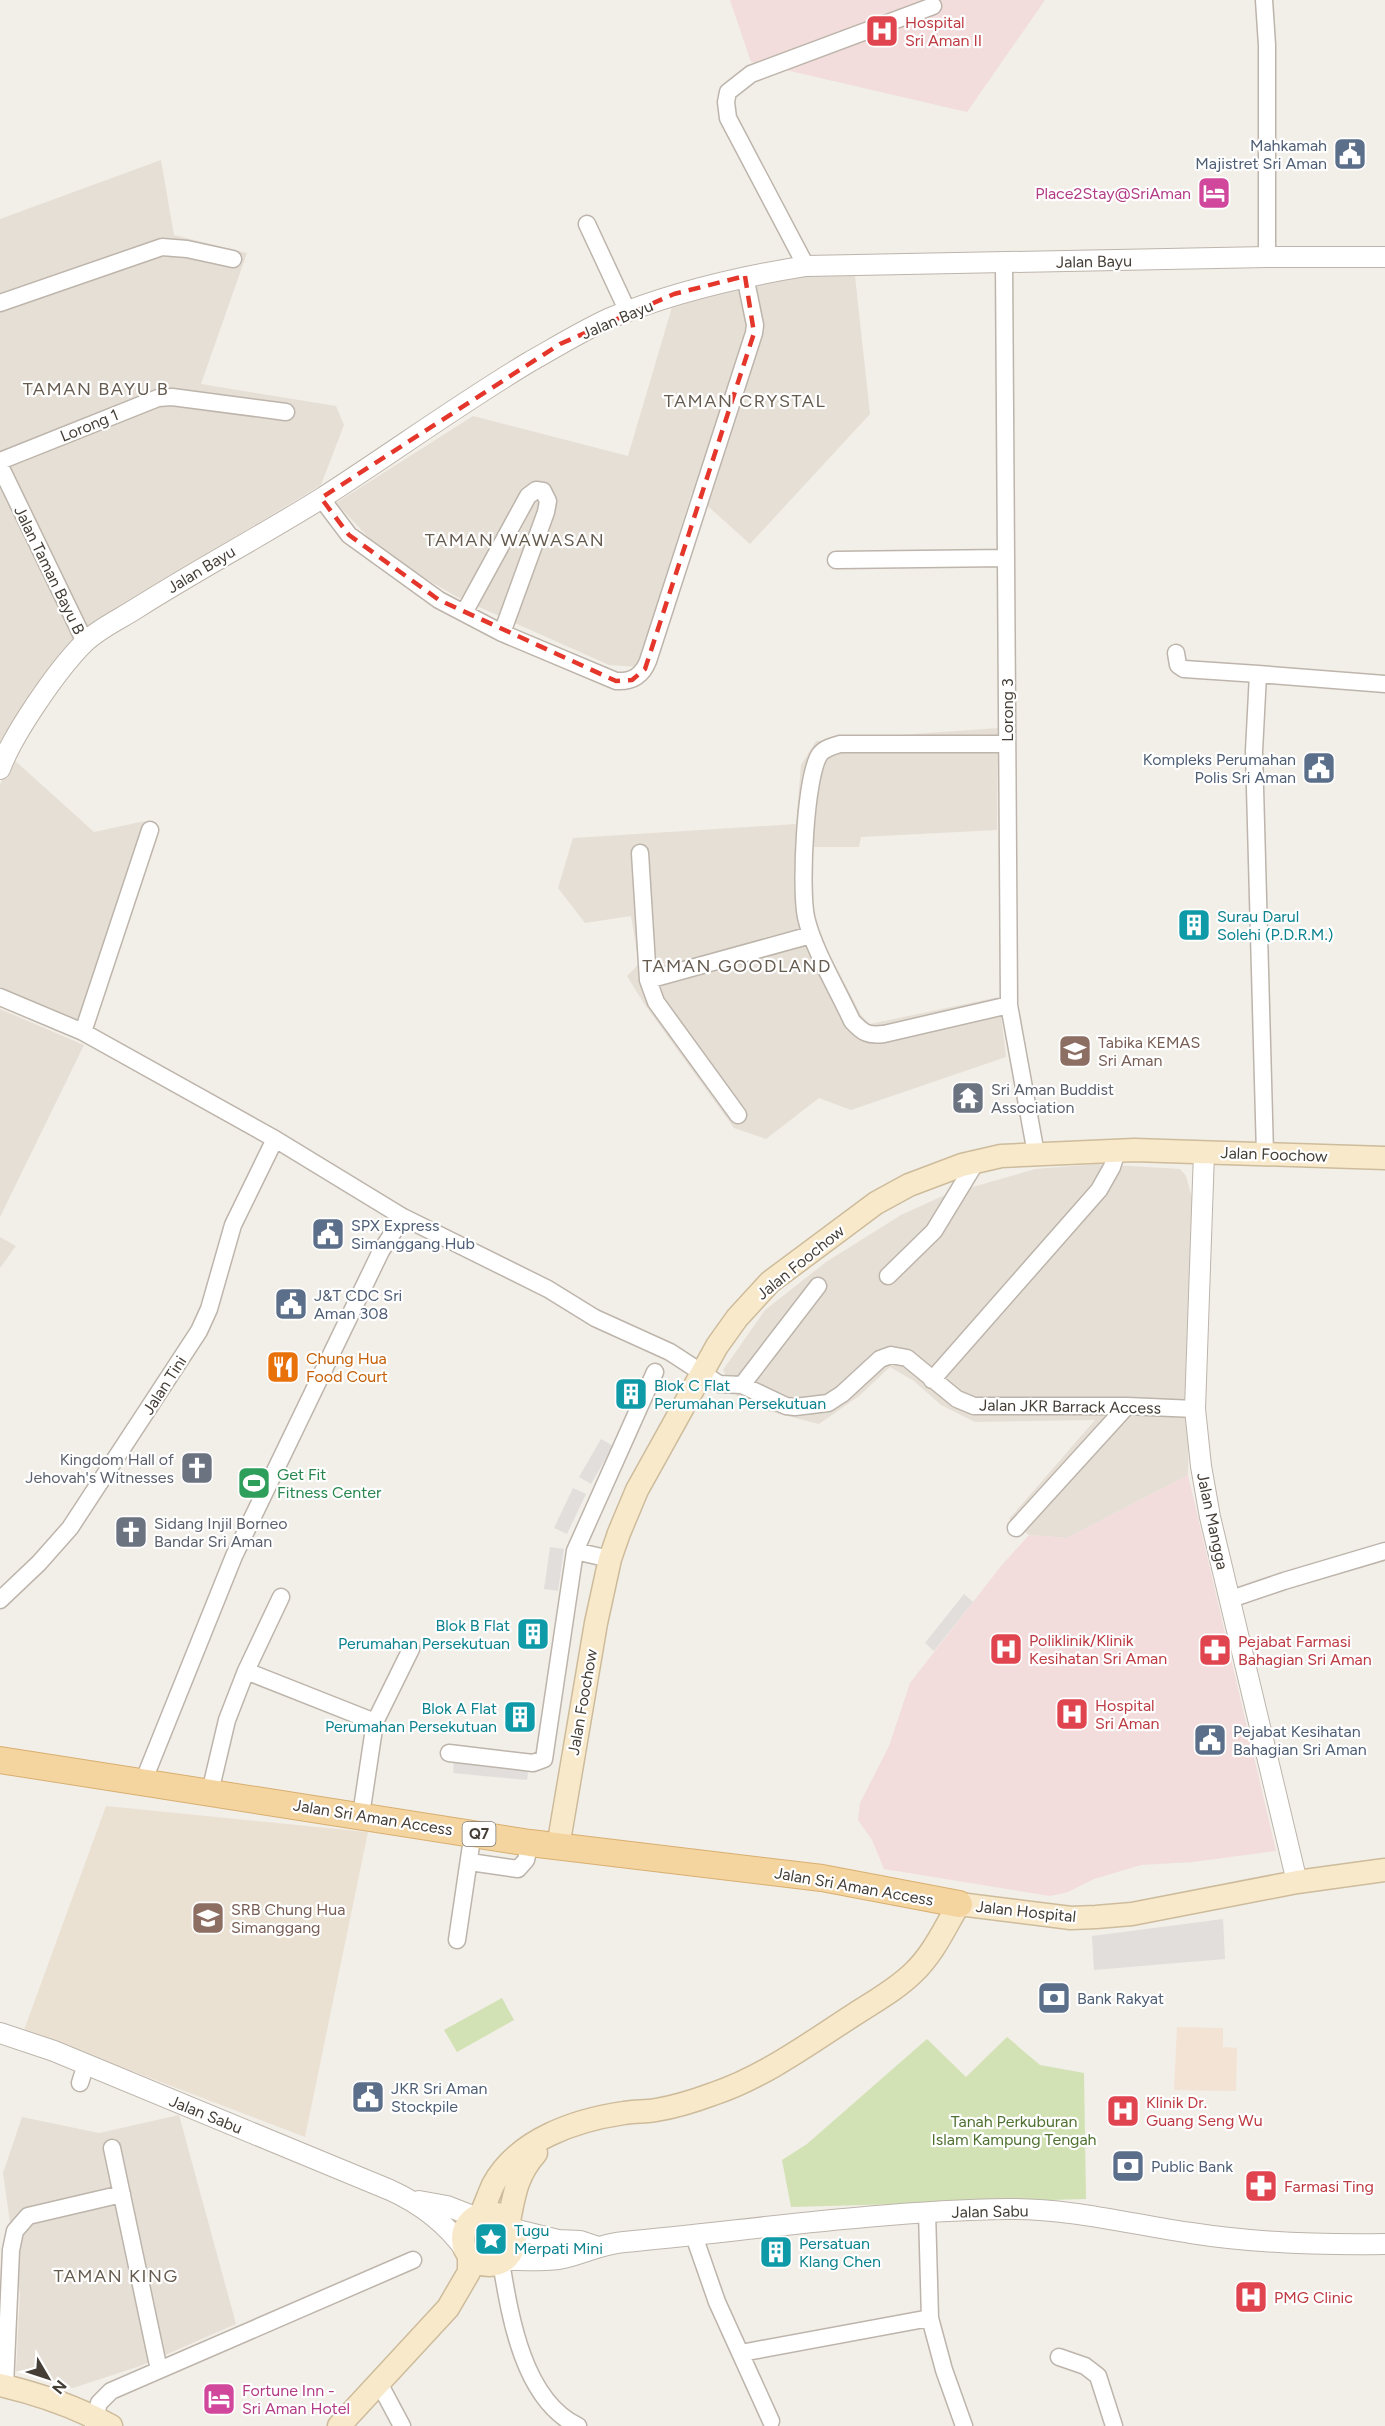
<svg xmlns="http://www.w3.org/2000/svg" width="1385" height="2426" font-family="Figtree,sans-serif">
<rect width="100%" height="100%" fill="#f2eee8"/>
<path fill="#e6dfd6" d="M161,160L174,235L247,253L201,384L336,406L344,425L321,485L88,626L69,643L34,692L0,746V219Z
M798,276H855L870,414L750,544L692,492L638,667L609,665L459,598L409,569L368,537L336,503L473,416L628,456L672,307L755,280Z
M998,728L997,830L861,837L859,847H811L810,888L817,930L861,1015L870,1024L999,997L1006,1057L851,1110L819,1098L766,1139L734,1128L645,1005L627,976L639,964L631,916L585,923L558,888L573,838L796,824L801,765L816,741Z
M11,757L94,832L145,821L77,1021L0,987V785Z
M0,1009L84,1045L0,1217Z
M1097,1164L1180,1169L1186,1176L1192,1198L1188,1475L1067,1538L1029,1535L1009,1519L1095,1420L975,1422L941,1405L914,1381L890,1367L859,1396L819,1424L748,1406L738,1398L723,1370L765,1310L826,1262L901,1215L945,1195L1035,1169Z
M0,1237L16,1246L0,1268Z
M179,2115L236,2324L140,2366L73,2388L16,2371L20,2294L3,2173L22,2117L99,2133Z"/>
<path fill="#f2e3d5" d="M1177,2027L1223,2028V2047L1237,2048L1236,2091L1174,2090Z"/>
<path fill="#eae1d3" d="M106,1806L368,1832L305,2137L24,2030Z"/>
<path fill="#f2dddc" d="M730,0H1045L967,112L751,62Z
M1188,1475L1276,1851L1193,1862L1141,1865L1094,1879L1068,1892L1050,1896L884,1869L872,1840L858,1820L860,1803L889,1746L910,1683L1001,1566L1029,1535L1067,1538Z"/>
<path fill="#d2e2b4" d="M502,1998L514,2020L457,2052L444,2030Z
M1007,2037L1040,2065L1084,2073L1086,2199L791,2207L782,2160L807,2144L927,2039L966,2077Z"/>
<path fill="#e1dedc" d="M601,1439L613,1446L591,1484L579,1477Z
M573,1488L586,1494L567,1534L554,1528Z
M550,1547L564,1549L558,1591L544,1589Z
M964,1594L973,1602L934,1651L925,1643Z
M454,1760L529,1766L527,1780L453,1773Z
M1223,1919L1225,1959L1094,1970L1092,1936Z"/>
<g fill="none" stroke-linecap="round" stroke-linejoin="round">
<g stroke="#bdb5ab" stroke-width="19">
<path id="minor" d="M1264,0L1267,45V257
M587,224L628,312
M1004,263L1009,1005L1036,1154
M806,266L728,118L726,102L728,92L751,74L933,6
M0,303L162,247L187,249L233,259
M0,461L158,398L172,397L286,412
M0,466L85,642
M321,498L349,535L439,600L502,633L616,681C632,682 642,676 648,661L754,333L755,325L745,276
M836,560L1006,558
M464,613L528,496L536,490L543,491L548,501L546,512L502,633
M1176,653L1178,665L1184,669L1258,674
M1007,744H840C833,746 825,748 820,754C805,775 800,889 806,917C813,949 838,990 852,1021C863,1033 868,1036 884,1034L1009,1005
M640,853L648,980L656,1002L738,1115
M648,980L811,935
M0,997L83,1032L275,1139L403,1217L548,1289L595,1318L670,1352L719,1384L742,1385L786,1406L795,1407L828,1403L842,1394L880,1359L891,1355L907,1358L957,1399L974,1406H1127L1195,1409
M83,1032L150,830
M1265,1154L1254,751L1258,674L1385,684
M888,1276L934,1231L976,1162
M932,1380L1099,1190L1112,1167L1117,1151
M742,1385L818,1286
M1016,1528L1127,1406
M575,1551L610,1559
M1231,1599L1284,1581L1385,1551
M0,1600L39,1563L70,1528L199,1331L209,1309L233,1225L275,1139
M246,1671L375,1722
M449,1753L533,1763L544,1759L575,1551L655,1372
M143,1782L234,1556L381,1251L403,1217
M210,1792L227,1720L246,1671L281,1597
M361,1815L375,1722L411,1649
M470,1862L518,1869L526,1860L530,1843
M457,1940L473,1832
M80,2083L86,2064
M112,2148L159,2370
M927,2212L930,2318L944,2370L964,2426
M694,2236L717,2302L771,2421
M501,2262C510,2316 523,2400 578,2426
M741,2353L930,2318
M1059,2357L1085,2366L1098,2376L1114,2426
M378,2381L402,2426
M5,2386L11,2250L15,2231L28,2216L122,2194
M93,2426L99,2403L111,2391L413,2260"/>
</g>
<g stroke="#bdb5ab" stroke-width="22">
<path id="tertiary" d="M0,769C13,734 57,670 84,643C98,629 120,619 137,608C197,570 261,536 322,498C392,453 459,404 531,361C556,347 582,331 608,319C672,292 738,277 806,266L1267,257H1385
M1204,1153L1195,1409L1201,1466L1210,1517L1297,1882
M0,2033L54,2051L390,2190C421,2204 446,2223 466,2251
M419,2201L447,2206L475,2217
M513,2229L558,2240L580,2241L595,2246
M504,2260C522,2260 541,2261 559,2259C582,2255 599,2244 624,2242C751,2230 879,2211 1007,2209C1069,2208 1130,2224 1191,2233C1254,2243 1321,2245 1385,2244"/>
</g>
<g stroke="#cdbc9b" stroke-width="25">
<path id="secondary" d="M558,1847L596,1623L610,1559L619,1533L637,1490L717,1346L737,1318L770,1282L876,1203L909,1185L962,1165L1001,1156L1134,1150L1385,1158
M463 2239a26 26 0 1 1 52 0a26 26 0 1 1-52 0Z
M481,2214C485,2205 489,2194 493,2185C518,2139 576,2120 624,2113C635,2111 646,2112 656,2110C675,2107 694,2101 713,2094C764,2077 810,2043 855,2014C875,2001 897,1989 914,1972C934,1953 945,1927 959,1904L1071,1918L1096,1917L1132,1914L1297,1882L1385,1870
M509,2221C514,2195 517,2174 536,2153
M0,2385C39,2394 76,2407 111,2426
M339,2426L448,2308L469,2272V2256"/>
</g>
<g stroke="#d8af70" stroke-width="28">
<path id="primary" d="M0,1760L530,1843L822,1878L959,1904"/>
</g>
<use href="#minor" stroke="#fff" stroke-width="16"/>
<use href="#tertiary" stroke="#fff" stroke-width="20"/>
<use href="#secondary" stroke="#f9e9cb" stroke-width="22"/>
<use href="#primary" stroke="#f4d49f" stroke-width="26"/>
</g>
<path fill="none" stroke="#e5362c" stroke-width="4.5" stroke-dasharray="12 8" stroke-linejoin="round" d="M745,276L754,333L645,669L632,680L616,681L439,600L349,535L321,498L560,344L674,294Z"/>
<defs>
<g id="hospital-square" transform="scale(1.725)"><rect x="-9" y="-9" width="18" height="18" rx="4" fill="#e0444e" stroke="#fff"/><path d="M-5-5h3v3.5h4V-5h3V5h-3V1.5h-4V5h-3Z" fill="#fff"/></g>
<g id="civic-square" transform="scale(1.725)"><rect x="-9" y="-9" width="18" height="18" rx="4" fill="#5c6f8a" stroke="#fff"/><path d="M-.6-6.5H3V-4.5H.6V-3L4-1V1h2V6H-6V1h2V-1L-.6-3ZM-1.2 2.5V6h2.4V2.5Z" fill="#fff"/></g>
<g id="hotel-square" transform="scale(1.725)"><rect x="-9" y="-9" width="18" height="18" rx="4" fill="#d1479c" stroke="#fff"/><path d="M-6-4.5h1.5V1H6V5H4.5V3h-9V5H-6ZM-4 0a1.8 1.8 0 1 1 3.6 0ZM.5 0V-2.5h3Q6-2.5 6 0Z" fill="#fff"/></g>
<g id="building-square" transform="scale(1.725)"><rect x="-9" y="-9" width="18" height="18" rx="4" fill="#0f9aa8" stroke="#fff"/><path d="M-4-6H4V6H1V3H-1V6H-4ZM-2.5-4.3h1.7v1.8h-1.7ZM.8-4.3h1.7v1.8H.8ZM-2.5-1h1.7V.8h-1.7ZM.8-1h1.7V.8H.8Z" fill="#fff"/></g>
<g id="school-square" transform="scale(1.725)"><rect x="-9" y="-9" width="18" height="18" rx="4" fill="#8d6e63" stroke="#fff"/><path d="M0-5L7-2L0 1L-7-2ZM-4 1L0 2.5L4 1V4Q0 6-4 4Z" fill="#fff"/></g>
<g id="temple-square" transform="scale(1.725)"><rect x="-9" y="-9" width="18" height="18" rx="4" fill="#6b7280" stroke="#fff"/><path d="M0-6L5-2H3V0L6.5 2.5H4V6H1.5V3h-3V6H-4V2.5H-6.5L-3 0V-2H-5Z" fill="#fff"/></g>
<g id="restaurant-square" transform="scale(1.725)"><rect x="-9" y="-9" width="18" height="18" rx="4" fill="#e8710a" stroke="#fff"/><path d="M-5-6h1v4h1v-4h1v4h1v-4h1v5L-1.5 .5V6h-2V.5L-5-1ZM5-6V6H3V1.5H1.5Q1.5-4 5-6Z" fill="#fff"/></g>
<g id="church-square" transform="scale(1.725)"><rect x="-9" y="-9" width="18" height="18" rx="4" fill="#6b7280" stroke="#fff"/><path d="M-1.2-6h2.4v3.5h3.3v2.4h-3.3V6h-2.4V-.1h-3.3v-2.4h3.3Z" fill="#fff"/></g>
<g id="stadium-square" transform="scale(1.725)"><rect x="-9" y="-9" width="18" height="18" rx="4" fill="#2e9e5b" stroke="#fff"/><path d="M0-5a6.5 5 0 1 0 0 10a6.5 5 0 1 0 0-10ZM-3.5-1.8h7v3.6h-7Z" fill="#fff"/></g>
<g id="pharmacy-square" transform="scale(1.725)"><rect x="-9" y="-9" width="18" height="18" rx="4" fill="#e0444e" stroke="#fff"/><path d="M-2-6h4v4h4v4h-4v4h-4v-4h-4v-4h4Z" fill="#fff"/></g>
<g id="bank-square" transform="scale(1.725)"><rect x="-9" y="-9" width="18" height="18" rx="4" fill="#5c6f8a" stroke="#fff"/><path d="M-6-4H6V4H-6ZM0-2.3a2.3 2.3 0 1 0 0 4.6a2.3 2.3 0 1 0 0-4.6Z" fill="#fff"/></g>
<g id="sight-square" transform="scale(1.725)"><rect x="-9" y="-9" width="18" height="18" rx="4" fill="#0f9aa8" stroke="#fff"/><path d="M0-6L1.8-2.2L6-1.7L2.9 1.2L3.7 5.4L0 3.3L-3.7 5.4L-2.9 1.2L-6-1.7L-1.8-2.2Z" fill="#fff"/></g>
</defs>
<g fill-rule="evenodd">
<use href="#hospital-square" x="882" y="31"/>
<use href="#civic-square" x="1350" y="154"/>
<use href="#hotel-square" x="1214" y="193"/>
<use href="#civic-square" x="1319" y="768"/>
<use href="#building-square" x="1194" y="925"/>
<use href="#school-square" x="1075" y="1051"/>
<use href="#temple-square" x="968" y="1098"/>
<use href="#civic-square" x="328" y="1234"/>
<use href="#civic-square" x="291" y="1304"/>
<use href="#restaurant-square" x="283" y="1367"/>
<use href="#building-square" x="631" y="1394"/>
<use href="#church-square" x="197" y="1468"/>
<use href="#stadium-square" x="254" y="1483"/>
<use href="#church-square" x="131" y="1532"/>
<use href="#building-square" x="533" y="1634"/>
<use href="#hospital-square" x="1006" y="1649"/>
<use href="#pharmacy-square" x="1215" y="1650"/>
<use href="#hospital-square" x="1072" y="1714"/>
<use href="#building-square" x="520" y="1717"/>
<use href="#civic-square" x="1210" y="1740"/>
<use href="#school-square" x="208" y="1918"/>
<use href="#bank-square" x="1054" y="1998"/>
<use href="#civic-square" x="368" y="2097"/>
<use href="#hospital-square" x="1123" y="2111"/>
<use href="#bank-square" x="1128" y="2166"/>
<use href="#pharmacy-square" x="1261" y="2186"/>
<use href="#sight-square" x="491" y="2239"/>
<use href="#building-square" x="776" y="2252"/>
<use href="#hospital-square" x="1251" y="2297"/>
<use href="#hotel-square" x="219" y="2399"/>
</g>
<g text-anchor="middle" stroke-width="4.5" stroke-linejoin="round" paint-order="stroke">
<rect fill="#fff" stroke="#7d7873" stroke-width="1.5" x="462.5" y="1822" width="33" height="24" rx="4.5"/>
<g font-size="15" font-weight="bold" fill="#453e37">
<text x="479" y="1839">Q7</text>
</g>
<g font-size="16" fill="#be3a42" stroke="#fff" text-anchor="start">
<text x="905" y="28">Hospital<tspan x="905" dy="18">Sri Aman II</tspan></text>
<text x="1029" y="1646">Poliklinik/Klinik<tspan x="1029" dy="18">Kesihatan Sri Aman</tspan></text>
<text x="1238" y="1647">Pejabat Farmasi<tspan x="1238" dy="18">Bahagian Sri Aman</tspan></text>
<text x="1095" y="1711">Hospital<tspan x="1095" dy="18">Sri Aman</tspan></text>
<text x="1146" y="2108">Klinik Dr.<tspan x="1146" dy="18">Guang Seng Wu</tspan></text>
<text x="1284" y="2192">Farmasi Ting</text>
<text x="1274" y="2303">PMG Clinic</text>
</g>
<g font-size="16" fill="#4e5e75" stroke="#fff" text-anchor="start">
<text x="1327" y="151" text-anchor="end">Mahkamah<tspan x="1327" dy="18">Majistret Sri Aman</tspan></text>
<text x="1296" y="765" text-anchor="end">Kompleks Perumahan<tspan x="1296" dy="18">Polis Sri Aman</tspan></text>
<text x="351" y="1231">SPX Express<tspan x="351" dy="18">Simanggang Hub</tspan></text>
<text x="314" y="1301">J&amp;T CDC Sri<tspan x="314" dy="18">Aman 308</tspan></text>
<text x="1233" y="1737">Pejabat Kesihatan<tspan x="1233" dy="18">Bahagian Sri Aman</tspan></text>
<text x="1077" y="2004">Bank Rakyat</text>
<text x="391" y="2094">JKR Sri Aman<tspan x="391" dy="18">Stockpile</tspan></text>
<text x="1151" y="2172">Public Bank</text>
</g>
<g font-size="16" fill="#b23c85" stroke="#fff" text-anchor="end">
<text x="1191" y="199">Place2Stay@SriAman</text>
<text x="242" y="2396" text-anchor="start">Fortune Inn -<tspan x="242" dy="18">Sri Aman Hotel</tspan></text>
</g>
<g font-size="16" fill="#453e37" stroke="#fff">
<text transform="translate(1094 261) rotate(-1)" y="6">Jalan Bayu</text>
<text transform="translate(617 319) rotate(-23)" y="6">Jalan Bayu</text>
<text transform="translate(89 425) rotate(-22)" y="6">Lorong 1</text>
<text transform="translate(201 569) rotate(-31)" y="6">Jalan Bayu</text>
<text transform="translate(50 570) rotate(64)" y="6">Jalan Taman Bayu B</text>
<text transform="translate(1007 710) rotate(-90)" y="6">Lorong 3</text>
<text transform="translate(1274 1154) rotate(2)" y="6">Jalan Foochow</text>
<text transform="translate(800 1262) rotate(-39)" y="6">Jalan Foochow</text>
<text transform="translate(164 1385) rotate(-57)" y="6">Jalan Tini</text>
<text transform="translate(1070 1406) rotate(1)" y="6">Jalan JKR Barrack Access</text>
<text transform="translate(1213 1521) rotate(78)" y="6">Jalan Mangga</text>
<text transform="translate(582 1702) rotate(-80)" y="6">Jalan Foochow</text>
<text transform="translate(373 1817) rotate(9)" y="6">Jalan Sri Aman Access</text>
<text transform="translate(854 1886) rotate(10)" y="6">Jalan Sri Aman Access</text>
<text transform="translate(1026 1911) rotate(6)" y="6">Jalan Hospital</text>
<text transform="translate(206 2114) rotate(22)" y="6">Jalan Sabu</text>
<text transform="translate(990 2211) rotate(-1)" y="6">Jalan Sabu</text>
</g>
<g font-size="16" fill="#0d838f" stroke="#fff" text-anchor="start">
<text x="1217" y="922">Surau Darul<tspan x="1217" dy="18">Solehi (P.D.R.M.)</tspan></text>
<text x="654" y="1391">Blok C Flat<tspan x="654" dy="18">Perumahan Persekutuan</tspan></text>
<text x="510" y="1631" text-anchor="end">Blok B Flat<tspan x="510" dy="18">Perumahan Persekutuan</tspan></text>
<text x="497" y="1714" text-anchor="end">Blok A Flat<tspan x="497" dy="18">Perumahan Persekutuan</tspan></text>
<text x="514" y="2236">Tugu<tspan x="514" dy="18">Merpati Mini</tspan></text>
<text x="799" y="2249">Persatuan<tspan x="799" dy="18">Klang Chen</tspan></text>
</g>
<g font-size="16" fill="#785e54" stroke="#fff" text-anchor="start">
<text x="1098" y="1048">Tabika KEMAS<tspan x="1098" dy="18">Sri Aman</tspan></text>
<text x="231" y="1915">SRB Chung Hua<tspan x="231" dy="18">Simanggang</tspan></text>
</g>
<g font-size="16" fill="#5b616d" stroke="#fff" text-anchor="start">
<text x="991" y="1095">Sri Aman Buddist<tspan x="991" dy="18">Association</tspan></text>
<text x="174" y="1465" text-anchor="end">Kingdom Hall of<tspan x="174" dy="18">Jehovah's Witnesses</tspan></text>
<text x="154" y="1529">Sidang Injil Borneo<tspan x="154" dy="18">Bandar Sri Aman</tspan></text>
</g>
<g font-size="16" fill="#c56008" stroke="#fff" text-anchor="start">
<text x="306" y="1364">Chung Hua<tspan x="306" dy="18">Food Court</tspan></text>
</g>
<g font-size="16" fill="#27864d" stroke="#fff" text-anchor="start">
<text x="277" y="1480">Get Fit<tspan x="277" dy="18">Fitness Center</tspan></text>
</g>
<g font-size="16" fill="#4f7130" stroke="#fff">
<text x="1014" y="2127">Tanah Perkuburan<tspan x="1014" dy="18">Islam Kampung Tengah</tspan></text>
</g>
<g font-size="18" letter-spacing="1.5" fill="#665b4f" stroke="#fff">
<text x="96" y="395">TAMAN BAYU B</text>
<text x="745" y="407">TAMAN CRYSTAL</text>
<text x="515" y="546">TAMAN WAWASAN</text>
<text x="737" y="972">TAMAN GOODLAND</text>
<text x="116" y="2282">TAMAN KING</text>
</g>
</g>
<g transform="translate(48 2378) rotate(129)" stroke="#ffffff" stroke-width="4.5" paint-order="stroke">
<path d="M0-4.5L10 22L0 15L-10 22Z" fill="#453e37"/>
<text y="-9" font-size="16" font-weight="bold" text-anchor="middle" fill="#453e37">N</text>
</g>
</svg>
